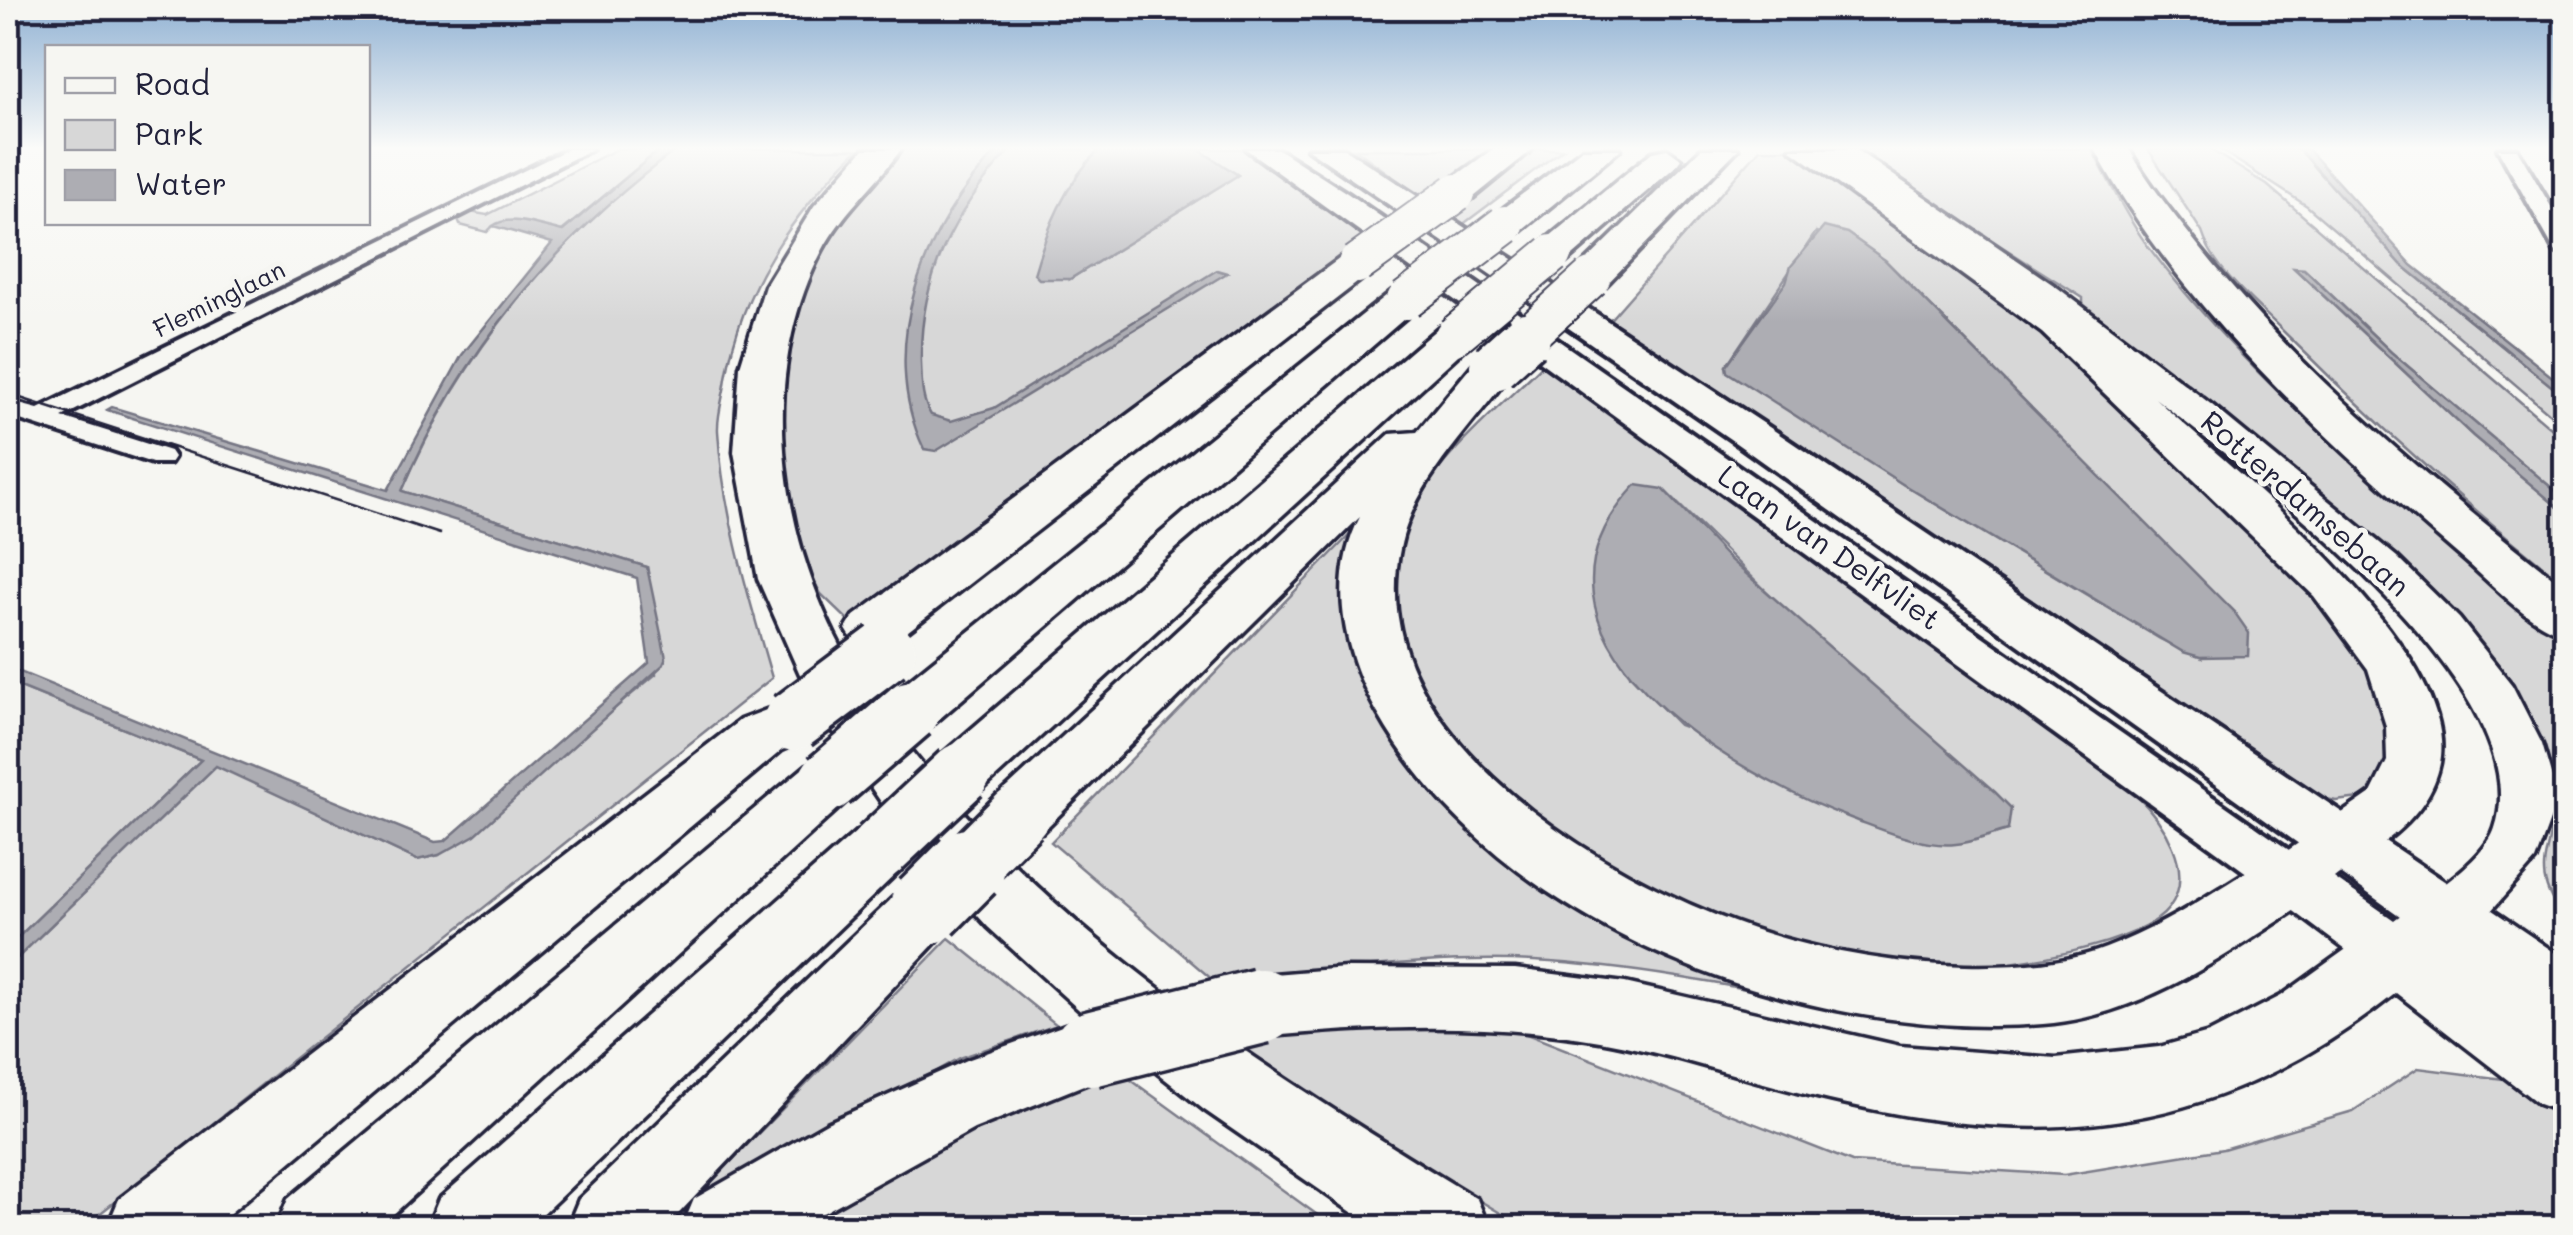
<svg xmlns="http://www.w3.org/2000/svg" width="2573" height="1235" font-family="Mali,sans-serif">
<rect width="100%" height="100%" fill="#f6f6f2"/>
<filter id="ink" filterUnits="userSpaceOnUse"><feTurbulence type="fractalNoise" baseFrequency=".01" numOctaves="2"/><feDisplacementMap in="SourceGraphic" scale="20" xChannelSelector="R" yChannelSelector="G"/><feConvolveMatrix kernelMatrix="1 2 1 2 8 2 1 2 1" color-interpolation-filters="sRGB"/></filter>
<g filter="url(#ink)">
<path fill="#d7d7d7" stroke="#7c7c89" stroke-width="2.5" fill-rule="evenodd" d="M617,149H660L562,231L493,226L487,232L460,225L458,220L470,212L487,215Z
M677,149H858C792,215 742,285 726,378C724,395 717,414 718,431C723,515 749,598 772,678L83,1227L8,1228V967L216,765L417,860L439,855L656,674L647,567L402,491C461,353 556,238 677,149Z
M903,149H1100L1086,163L1070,279L1238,175L1198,149H1246L1372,234L848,620L821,594L806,566L782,468L779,376L803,280L854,198Z
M1355,149H1493L1425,200Z
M1533,149H1563L1462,225L1442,211Z
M1760,149H1789L2000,294L2120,399L2350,623L2399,747L2375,796L2336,801L2313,796L1607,323ZM1816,232L1885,260L2045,422L2200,657L2160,639L1904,485L1726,366Z
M1848,149H2091C2111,184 2129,223 2154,254C2264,398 2428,526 2565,643V919C2523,865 2558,852 2551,801C2548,776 2537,749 2530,725L2083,312V298Z
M2148,149H2209L2267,185L2565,440V499L2391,352L2304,269H2295L2473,436L2565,513V584C2467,506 2373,421 2284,332C2256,303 2214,271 2202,232Z
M2219,149H2299L2401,264L2565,397V427L2307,206Z
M1548,360L2136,795C2162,820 2197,870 2169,908C2142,945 2008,967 1962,967C1926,966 1886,961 1850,956C1780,945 1704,919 1642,887C1603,866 1566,836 1530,811C1451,758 1381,666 1395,567C1397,553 1397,535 1403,523C1434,460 1499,408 1548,360ZM1663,489L2008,830L1980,837L1679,725L1630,675Z
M1368,516L1346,582L1348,641L1377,706L1780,984L1925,1023C1795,1000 1666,968 1534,961C1428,955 1320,973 1214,981L1051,842Z
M8,682L201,760L8,947Z
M949,938L1057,1025L960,1058L807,1146L684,1227L666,1228Z
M1396,1024L1519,1031L1852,1162L2064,1175L2223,1149L2353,1111L2418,1068L2519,1081L2565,1102V1227H1524L1210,1040Z
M1113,1067L1334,1227L777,1228L1006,1106Z"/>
<path fill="#adadb3" stroke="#757583" stroke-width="2.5" d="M660,149H677C557,238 460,352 402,491L647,567L666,658L663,665L475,835L439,855L417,860L216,766L8,967V947L201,760L8,682V667L435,842L445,841L649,663L637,578L107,410L112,407L388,490L462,355L552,243L493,226C510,213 543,227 563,231Z
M999,149H1011C954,211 919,278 921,363C922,382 921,399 931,415L951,421L994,408L1217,270L1227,273L936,451L924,449C876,348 923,225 999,149Z
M1100,149H1198L1238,175L1070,279H1039L1034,274C1047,229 1065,183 1100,149Z
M2299,149H2308L2412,265L2565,387V397L2401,264Z
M1824,227L1847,233L1885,260L2235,613L2249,633L2248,656L2200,657L2183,652L1904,485L1727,372L1726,366L1786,282L1791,266Z
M2294,268L2304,269L2391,352L2565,499V513L2473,436Z
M1636,485L1663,489L1726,556L1995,792L2011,808L2008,830C1991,834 1973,843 1956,844C1924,848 1883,830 1853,819C1731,774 1494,635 1636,485Z"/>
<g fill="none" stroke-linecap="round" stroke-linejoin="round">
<g stroke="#22223b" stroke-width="8">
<path id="minor" d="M568,149H592L62,417L170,451L174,457L170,463H152L8,416V401L38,409Z
M2498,149H2517L2566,232V257L2555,251Z"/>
</g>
<g stroke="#22223b" stroke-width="8">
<path id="secondary" d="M1246,149H1278L1347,193L2309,864L2317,878L2309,892L2291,899L2273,892Z"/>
</g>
<g stroke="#22223b" stroke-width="7">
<path id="primary" d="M1790,149H1855L2058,288L2212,405L2397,557L2459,618L2512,685L2542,744L2552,778L2553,812L2535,861L2489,913L2416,971L2395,978L2374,971L2271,894L2262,878L2271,862L2371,793L2387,761L2386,726L2368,669L2314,596L2042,333ZM2155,398C2251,476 2542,687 2495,828C2484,862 2423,899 2394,920L2334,878C2377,847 2429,819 2440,763C2462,650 2231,469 2155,398Z"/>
</g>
<g stroke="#22223b" stroke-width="8">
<path id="trunk" d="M1308,149H1345L1763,423L2465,895L2474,913L2465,931L2443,938L2421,931L1733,441Z"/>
</g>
<g stroke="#22223b" stroke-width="7">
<path id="motorway" d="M864,149H901C876,185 842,212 822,251C747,395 787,584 881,711L889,696L1392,291L1406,288L1420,291L1426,300L931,726L910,732L893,727C1045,932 1263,1068 1477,1199L1489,1228H1375L1203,1109L1127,1049L1116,1072L974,1129L796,1228H682L694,1199L827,1123L967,1060L1087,1017L988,927L906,837L913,849L903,867L528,1228H427L439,1199L857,831L880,823L900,830L810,697L758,579L734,452L740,366L765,286L814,206Z
M1493,149H1533L1469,201H1443L1438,193L1443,185Z
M1582,149H1621L1518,233H1492L1486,225L1492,217Z
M1667,149L1681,159L1676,166L1566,262H1538L1533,254L1538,246L1652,152Z
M1701,149H1738L1605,286H1577L1571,278L1577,270Z
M2095,149H2129C2149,185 2176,217 2201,249C2306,379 2435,485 2566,588V635C2527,624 2493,584 2462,558C2333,447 2174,302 2095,149Z
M1357,252L1371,256L1377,264L1371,272L894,642L874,647L854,642L846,629L854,616L1343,256Z
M1454,323L1469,327L1475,336L1469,345L983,789L961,796L939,789L930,773L939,757L1439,327Z
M1494,353L1509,357L1516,366C1476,424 1414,478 1400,549C1363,724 1578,860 1715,915C1792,946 1882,964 1965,966C2011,967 2063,964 2106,948C2146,933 2184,911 2220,888C2241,876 2262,859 2286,853C2295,851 2305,856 2315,859L2324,878L2315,897C2234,950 2143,1017 2043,1024C1804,1042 1498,930 1377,712C1344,653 1327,580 1360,517L1042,832L1019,839L996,832L987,815L996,798L1390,434L1417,432L1479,357Z
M793,700L814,706L823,721L814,736L782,750L212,1228H107L119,1199L740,720Z
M829,758L851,765L860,781L851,797L378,1228H276L288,1199L807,765Z
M927,879L951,888L961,907L951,926L665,1228H567L579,1199L903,888Z
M2443,885L2467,893L2566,960V1031L2550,1025L2566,1036V1114L2539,1104L2396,993C2205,1145 2027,1151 1797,1092C1732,1075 1667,1053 1600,1041C1488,1022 1374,1026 1261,1037L1235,1028L1225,1006L1235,984L1261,975L1346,968L1515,969L1625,983L1900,1046L2056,1058L2159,1047L2209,1033L2281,996L2370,932L2395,924L2418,932L2409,913L2419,893Z"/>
</g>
<use href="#minor" fill="#f6f6f2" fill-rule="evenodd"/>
<use href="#secondary" fill="#f6f6f2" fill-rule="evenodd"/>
<use href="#primary" fill="#f6f6f2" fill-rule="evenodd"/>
<use href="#trunk" fill="#f6f6f2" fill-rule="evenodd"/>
<use href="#motorway" fill="#f6f6f2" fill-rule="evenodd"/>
<path stroke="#22223b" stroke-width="2.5" d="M8,394L440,534"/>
<g stroke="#22223b" stroke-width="42" stroke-linecap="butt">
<path id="motorway-bridge-far3" d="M1357,264L1456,193
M1406,300L1505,225
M1454,336L1552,254
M1524,339L1591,278"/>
</g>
<g stroke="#22223b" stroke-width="54" stroke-linecap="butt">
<path id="motorway-bridge-far2" d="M1494,366L1526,337"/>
</g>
<g stroke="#22223b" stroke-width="66" stroke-linecap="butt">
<path id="motorway-bridge-far1" d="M793,721L886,651
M829,781L910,711
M880,849L961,773
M965,869L1019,815"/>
</g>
<g stroke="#22223b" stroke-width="81" stroke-linecap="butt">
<path id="motorway-bridge" d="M927,907L968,866
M1090,1049L1261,1006"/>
</g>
<use href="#motorway-bridge-far3" stroke="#f6f6f2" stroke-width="38"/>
<use href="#motorway-bridge-far2" stroke="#f6f6f2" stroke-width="48"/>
<use href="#motorway-bridge-far1" stroke="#f6f6f2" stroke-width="59"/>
<use href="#motorway-bridge" stroke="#f6f6f2" stroke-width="74"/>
</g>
</g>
<linearGradient id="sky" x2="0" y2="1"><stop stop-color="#90b1d3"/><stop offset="0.46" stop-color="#fbfbf9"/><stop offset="1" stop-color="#fbfbf9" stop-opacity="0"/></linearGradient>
<rect width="2573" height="322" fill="url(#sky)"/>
<g text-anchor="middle" stroke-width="10" stroke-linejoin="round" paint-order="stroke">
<g font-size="25" fill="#22223b" stroke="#f6f6f2">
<text transform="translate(219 299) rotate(-26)" y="9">Fleminglaan</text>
</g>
<g font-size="30" fill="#22223b" stroke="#f6f6f2">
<text transform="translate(2305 504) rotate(41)" y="10">Rotterdamsebaan</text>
<text transform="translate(1829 548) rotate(35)" y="10">Laan van Delfvliet</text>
</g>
</g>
<rect width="2573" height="1235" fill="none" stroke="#f6f6f2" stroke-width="40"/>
<rect x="20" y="20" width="2533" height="1195" fill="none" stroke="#22223b" stroke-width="4" filter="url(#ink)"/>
<rect x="45" y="45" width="325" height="180" fill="#f6f6f2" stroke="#a1a1a9" stroke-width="2.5"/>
<rect x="65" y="78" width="50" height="15" fill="#f6f6f2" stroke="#a1a1a9" stroke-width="2.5"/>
<text x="135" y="95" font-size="30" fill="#22223b">Road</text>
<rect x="65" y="120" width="50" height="30" fill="#d7d7d7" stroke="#a1a1a9" stroke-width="2.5"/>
<text x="135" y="145" font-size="30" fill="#22223b">Park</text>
<rect x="65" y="170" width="50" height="30" fill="#adadb3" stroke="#a1a1a9" stroke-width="2.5"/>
<text x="135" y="195" font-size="30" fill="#22223b">Water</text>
</svg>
